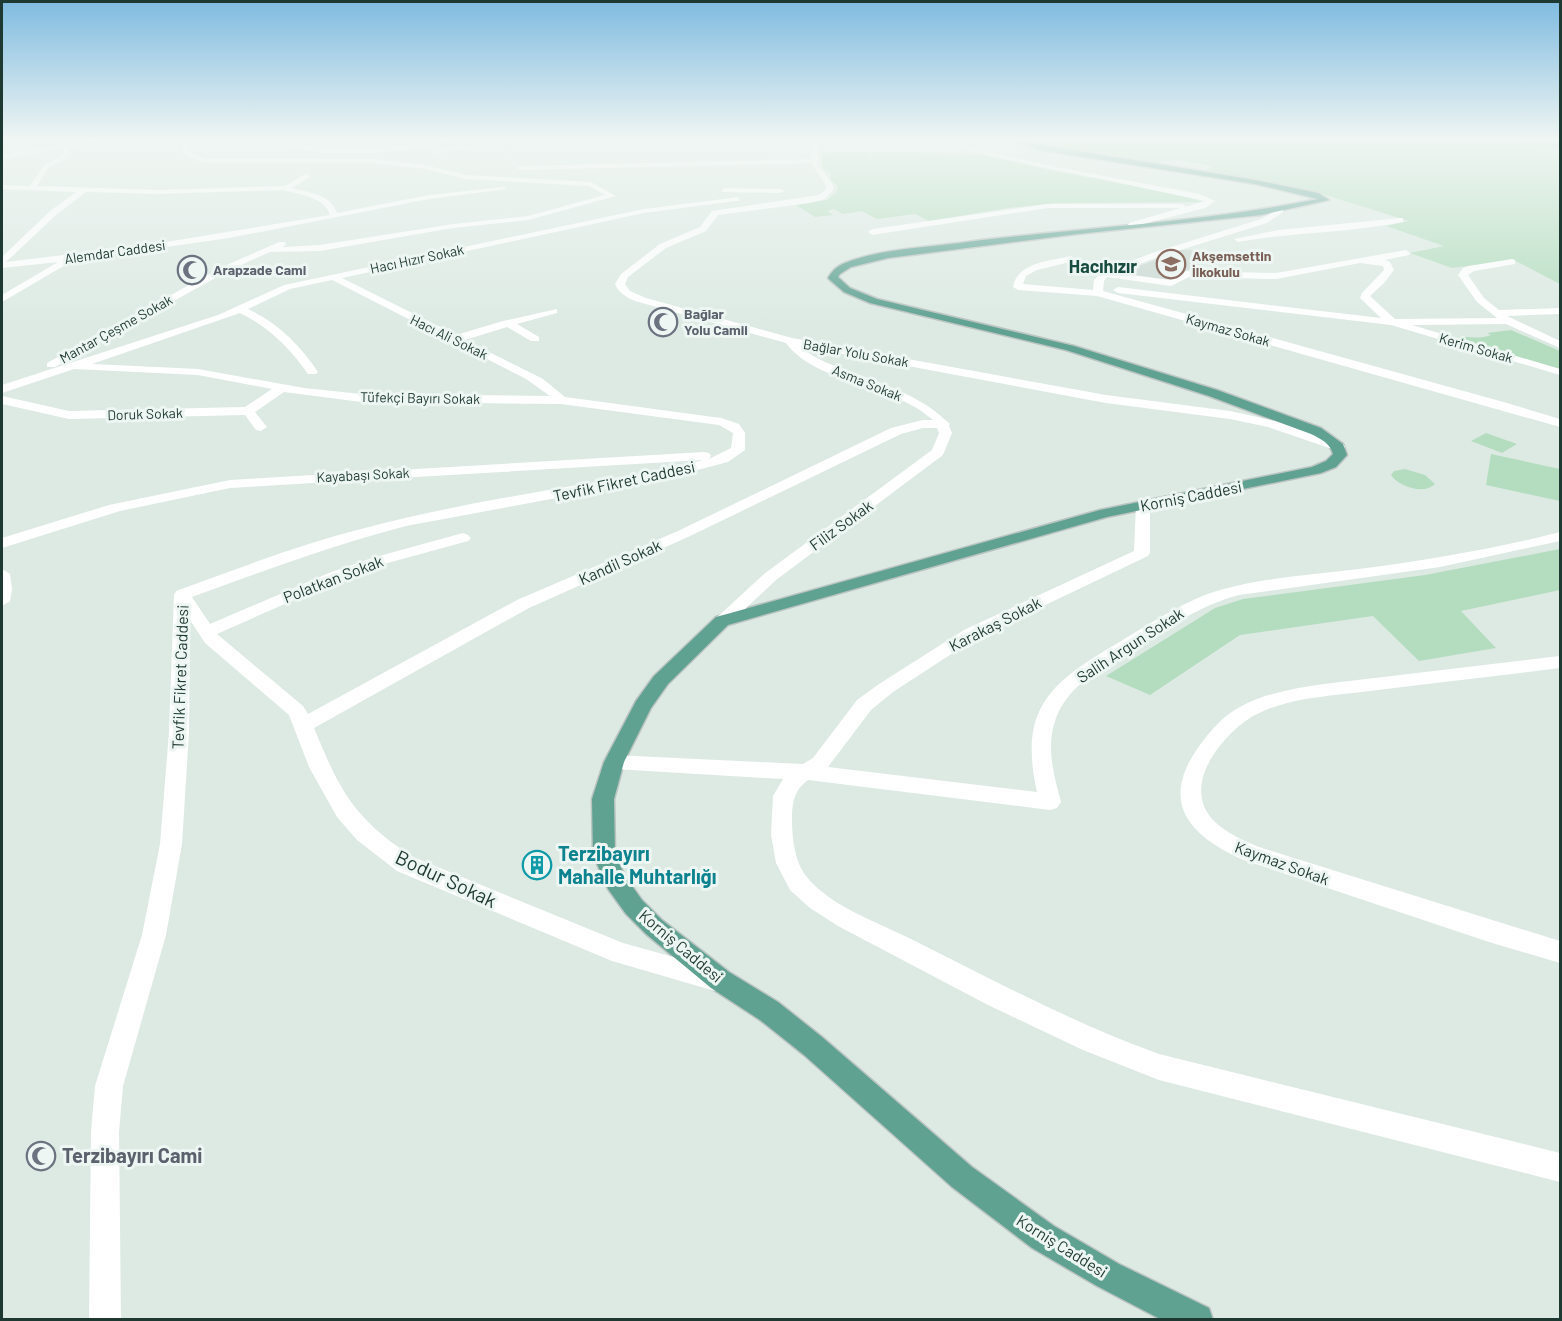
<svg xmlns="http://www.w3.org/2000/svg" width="1562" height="1321" font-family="Barlow,sans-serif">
<rect width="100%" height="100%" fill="#ddeae4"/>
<path fill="#cbd9d3" d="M1182,250H1202L1218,256L1165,280L1117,274Z"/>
<path fill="#b4ddbf" d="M1022,140H1560V284L1514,260L1452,268L1410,253L1444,246L1386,226L1409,221L1322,194L1206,170L1213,166C1198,164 1170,156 1158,163L1035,144Z
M868,152L872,160L871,152L979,154L1053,171L1173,192L1203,202L1055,203L1008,208L929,221L915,214L877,219L862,211L843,214L834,209L827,211L833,215L815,217L796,205L827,200L837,192L838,186L831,180V174L822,167V153Z
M1511,330L1560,351V369L1451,339C1466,334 1476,341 1491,335L1487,333Z
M1486,433L1517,444L1502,453L1471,441Z
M1491,454L1560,469V501L1486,485Z
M1405,469L1425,475L1435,484C1424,495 1399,487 1391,475L1394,471Z
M1560,549V590L1461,611L1496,648L1419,661L1373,616L1240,635L1150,695L1106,676L1215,608L1243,599L1425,575Z"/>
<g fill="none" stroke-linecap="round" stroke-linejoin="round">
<g stroke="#bcc4c2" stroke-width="3">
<path id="major" d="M1012,140L1255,180L1318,193L1329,200L1261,215L1078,234L888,258L851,267L840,274L838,277L850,288L877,299L1074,346L1217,390L1321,428L1343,444L1347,455L1336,467L1321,473L1107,517L728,625L668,684L651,708L624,762L614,799L615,855L625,876L642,900L662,920L729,972L778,1002L822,1037L972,1167L1054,1226L1119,1264L1209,1308L1213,1320H1162L1097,1286L1032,1248L952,1187L804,1055L760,1020L711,988L646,934L626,914L608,889L593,855L592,799L604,762L636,701L654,676L716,617L1100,510L1312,467L1326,461L1333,454C1330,443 1321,439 1311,434L1209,396L1066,350L870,303L844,292L830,280L828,278C832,271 837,266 845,263C882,248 934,247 974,241C1089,227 1205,222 1318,199L1255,184L1040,150Z
M1520,140L1560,144V148L1523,142Z"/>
</g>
<path fill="#fff" fill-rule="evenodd" d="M88,140H102L69,147L67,158L49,167L37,186L159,190L285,186L307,173L310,177L292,188C309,193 331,194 337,213L429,195L503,187L507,189L429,199L229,238L68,261L67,264L2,302V295L58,262L2,268V257L50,211L76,192L2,189V185L30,186L44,165L62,156L63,148L2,159V155ZM283,190C299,195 324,196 330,215L154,244L6,262L56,215L86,192L159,194Z
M189,140H196L188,146L190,152L205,159H373L426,165L466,175L591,182L616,196L528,220L453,228L320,251L270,252L226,272L55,367H47V363L220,268L279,242H285L286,244L283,247L320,245L453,224L528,216L605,195L589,186L466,179L426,169L373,163H204L184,153L182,145Z
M437,140H451C425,153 314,159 288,145L291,143C344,151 384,149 437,140Z
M808,140H814L818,149V164L833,185L834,189L825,199L809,203L718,215L706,231L666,248L628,277L625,284L630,291L646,298L792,338L1106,395L1230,411L1275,421L1343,444L1345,447L1338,451L1268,427L1230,419L1106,403L800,346C815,360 835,366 854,373C891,387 922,397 950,424L949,426L952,433L943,455L776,580L728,625H716L713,621L764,574L932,450L939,433L937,428H923L901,434L688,537L529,608L314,728C340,791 354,819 413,857L623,943L724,971L728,979L724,987L715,991L612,961L397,871L357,840L337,817L309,767L289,715L205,643L190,620L189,732L182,844L166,935L123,1086L119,1132L121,1320H89L91,1132L95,1086L142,935L160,844L169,732L174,595L176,591C237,569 298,545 361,529C462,502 567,488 669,469L703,460L230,488L120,511L2,548V538L109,505L230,480L704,452L709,453L711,456L709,459L731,448L733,433L719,425L561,404L361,402L284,392L255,412L267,427L261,431L256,430L245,415L69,419L2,404V396L69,411L245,407L272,389L198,375L74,369L2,393V385L218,315L284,285L644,209L739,197V201H736L644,213L342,278L456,335L503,321L557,309V313L517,324L539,337V341H531L507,327L465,340L543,379L565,397L721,418L739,424L745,433V450L728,462L670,477L406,526C333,545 263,571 192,597L210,624L329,573L372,558L463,533L468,535L471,538L468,541L384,564L341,579L217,634L303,706L308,714L517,600L678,531L891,428L923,420H933C894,384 816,384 786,343L635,301C626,297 619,293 615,284L621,274L660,244L700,227L712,211L819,195L826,189V185L811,163L520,170L517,168L520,166L811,159V146ZM332,280L526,379L550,396L361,394L304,388L198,369L92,364L240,313C269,327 290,348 308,374H316L318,372C300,345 278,323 248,309L290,289Z
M959,140H965V145L970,148L1051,166L1200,194L1215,201L1205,208L1132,227L1128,225L1129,223L1205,201L968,151L960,147Z
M458,145L483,148L486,150L483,152L458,149L435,154L432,152Z
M724,188L780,189L784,191L780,193L721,192Z
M1048,204H1182L1186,206L1182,208H1048L872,235L868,232L872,229Z
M1280,208H1283V212L1267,223L1158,257L1117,273L1170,280L1187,271L1276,273L1406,250L1410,253L1409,255L1385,260L1390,262L1394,270L1384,283L1370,296L1395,319L1497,318L1477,302L1458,275L1463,268L1469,266L1512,259L1515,260V264L1474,271L1468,275L1484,298L1499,310L1560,308V314L1507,316L1560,341V348L1506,324L1412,325L1560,369V375L1391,325L1118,293L1113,290L1118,287L1381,318L1360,298L1362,293L1384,270L1383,266L1360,263L1276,279L1189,277L1171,286L1107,277L1104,281L1103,291L1507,403L1560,419V427L1097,296L1018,290L1013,287C1017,262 1051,261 1071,256L1075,259L1074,261L1037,270L1026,276L1023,284L1093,290L1094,280L1102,272L1152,253L1261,219Z
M1400,218H1403V222C1349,233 1292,232 1238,242L1234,239L1278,230Z
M1143,501L1150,505V553L1148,556L976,638L893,692L871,710L828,767L1037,792C1016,699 1060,678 1131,635C1160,618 1188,599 1220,590C1265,577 1313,575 1359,569C1427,560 1494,549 1560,532V541L1440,567L1239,595C1200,605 1168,628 1134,649C1115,661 1094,672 1077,687C1067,697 1059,708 1055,721C1046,748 1054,776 1061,802L1057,808L1050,810L808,780C794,790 792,803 792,820C792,838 795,862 806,876C831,907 877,922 911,939C993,980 1073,1023 1159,1054L1560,1153V1182L1159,1080L1083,1050L988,1005L838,926L810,908L790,890L776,863L771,835L773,796L783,779L614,769L607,767L604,762L607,757L614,755L803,764L813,758L857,700L879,684L964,630L1134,551L1136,505Z
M2,569L10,574L12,589L10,601L2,606Z
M1560,656V668C1497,676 1433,683 1370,691C1332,696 1289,697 1255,715C1233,727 1207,756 1202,781C1195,819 1230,835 1259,847L1560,941V963L1489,942L1244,860C1189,836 1158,802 1200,745C1211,730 1224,715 1240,707C1265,693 1296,688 1324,684Z"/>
<use href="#major" fill="#5fa292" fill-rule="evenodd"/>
</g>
<linearGradient id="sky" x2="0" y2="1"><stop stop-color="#7fbbe0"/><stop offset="0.43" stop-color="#f0f6f3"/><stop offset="1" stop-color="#f0f6f3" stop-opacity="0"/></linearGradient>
<rect width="1562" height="325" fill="url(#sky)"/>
<defs>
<g id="school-ring" transform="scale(1.5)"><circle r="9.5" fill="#edf6f2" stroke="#8d6e63" stroke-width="1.5"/><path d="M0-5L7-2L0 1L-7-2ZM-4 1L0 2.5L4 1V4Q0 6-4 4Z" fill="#8d6e63"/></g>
<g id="mosque-ring" transform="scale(1.5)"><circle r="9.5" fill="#edf6f2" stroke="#6b7280" stroke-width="1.5"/><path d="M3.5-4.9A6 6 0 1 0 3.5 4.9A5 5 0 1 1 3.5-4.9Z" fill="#6b7280"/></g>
<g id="building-ring" transform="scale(1.5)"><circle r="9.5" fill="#edf6f2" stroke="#0f9aa8" stroke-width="1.5"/><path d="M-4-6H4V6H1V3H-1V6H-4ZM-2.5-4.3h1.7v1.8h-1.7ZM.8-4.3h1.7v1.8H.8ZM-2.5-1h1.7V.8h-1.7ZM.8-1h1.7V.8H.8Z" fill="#0f9aa8"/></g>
</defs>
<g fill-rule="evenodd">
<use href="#school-ring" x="1171" y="264"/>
<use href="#mosque-ring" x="192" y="270"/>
<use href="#mosque-ring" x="663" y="322"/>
<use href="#building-ring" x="537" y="865"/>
<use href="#mosque-ring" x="41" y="1156"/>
</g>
<g text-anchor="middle" stroke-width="6" stroke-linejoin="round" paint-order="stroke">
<g font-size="14" fill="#1e3932" stroke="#edf6f2">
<text transform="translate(115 252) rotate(-8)" y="5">Alemdar Caddesi</text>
<text transform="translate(417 259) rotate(-12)" y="5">Hacı Hızır Sokak</text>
<text transform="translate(116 329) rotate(-29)" y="5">Mantar Çeşme Sokak</text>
<text transform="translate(1228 330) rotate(16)" y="5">Kaymaz Sokak</text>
<text transform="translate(449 337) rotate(26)" y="5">Hacı Ali Sokak</text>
<text transform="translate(1476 348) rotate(16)" y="5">Kerim Sokak</text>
<text transform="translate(856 353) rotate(10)" y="5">Bağlar Yolu Sokak</text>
<text transform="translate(867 383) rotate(22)" y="5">Asma Sokak</text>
<text transform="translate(420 398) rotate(1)" y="5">Tüfekçi Bayırı Sokak</text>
<text transform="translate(145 414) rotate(-2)" y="5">Doruk Sokak</text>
<text transform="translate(363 475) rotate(-3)" y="5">Kayabaşı Sokak</text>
</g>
<g font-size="14" font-weight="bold" fill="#785e54" stroke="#edf6f2" text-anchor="start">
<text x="1192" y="261">Akşemsettin<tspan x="1192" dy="16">İlkokulu</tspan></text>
</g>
<g font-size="14" font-weight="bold" fill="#5b616d" stroke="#edf6f2" text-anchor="start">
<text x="213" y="275">Arapzade Cami</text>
<text x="684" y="319">Bağlar<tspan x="684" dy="16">Yolu Camii</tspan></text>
</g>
<g font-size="16" fill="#1e3932" stroke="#edf6f2">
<text transform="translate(624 481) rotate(-12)" y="6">Tevfik Fikret Caddesi</text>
<text transform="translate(1191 496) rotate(-11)" y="6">Korniş Caddesi</text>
<text transform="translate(841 525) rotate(-36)" y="6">Filiz Sokak</text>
<text transform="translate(620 562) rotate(-24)" y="6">Kandil Sokak</text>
<text transform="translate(333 579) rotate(-21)" y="6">Polatkan Sokak</text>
<text transform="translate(995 624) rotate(-27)" y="6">Karakaş Sokak</text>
<text transform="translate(1130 645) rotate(-33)" y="6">Salih Argun Sokak</text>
<text transform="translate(180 677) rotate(-88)" y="6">Tevfik Fikret Caddesi</text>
<text transform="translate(1282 863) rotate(20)" y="6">Kaymaz Sokak</text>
<text transform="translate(681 946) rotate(40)" y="6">Korniş Caddesi</text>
<text transform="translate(1062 1246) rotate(32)" y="6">Korniş Caddesi</text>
</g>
<g font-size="18" font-weight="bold" fill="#194c40" stroke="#edf6f2">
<text x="1103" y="273">Hacıhızır</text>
</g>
<g font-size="20" font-weight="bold" fill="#0d838f" stroke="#edf6f2" text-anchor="start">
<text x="558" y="861">Terzibayırı<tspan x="558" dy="23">Mahalle Muhtarlığı</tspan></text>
</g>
<g font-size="20" fill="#1e3932" stroke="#edf6f2">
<text transform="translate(446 879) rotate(25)" y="7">Bodur Sokak</text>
</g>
<g font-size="20" font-weight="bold" fill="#5b616d" stroke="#edf6f2" text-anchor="start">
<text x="62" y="1163">Terzibayırı Cami</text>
</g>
</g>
<rect width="1562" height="1321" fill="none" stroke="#1e3932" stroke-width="6"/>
</svg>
